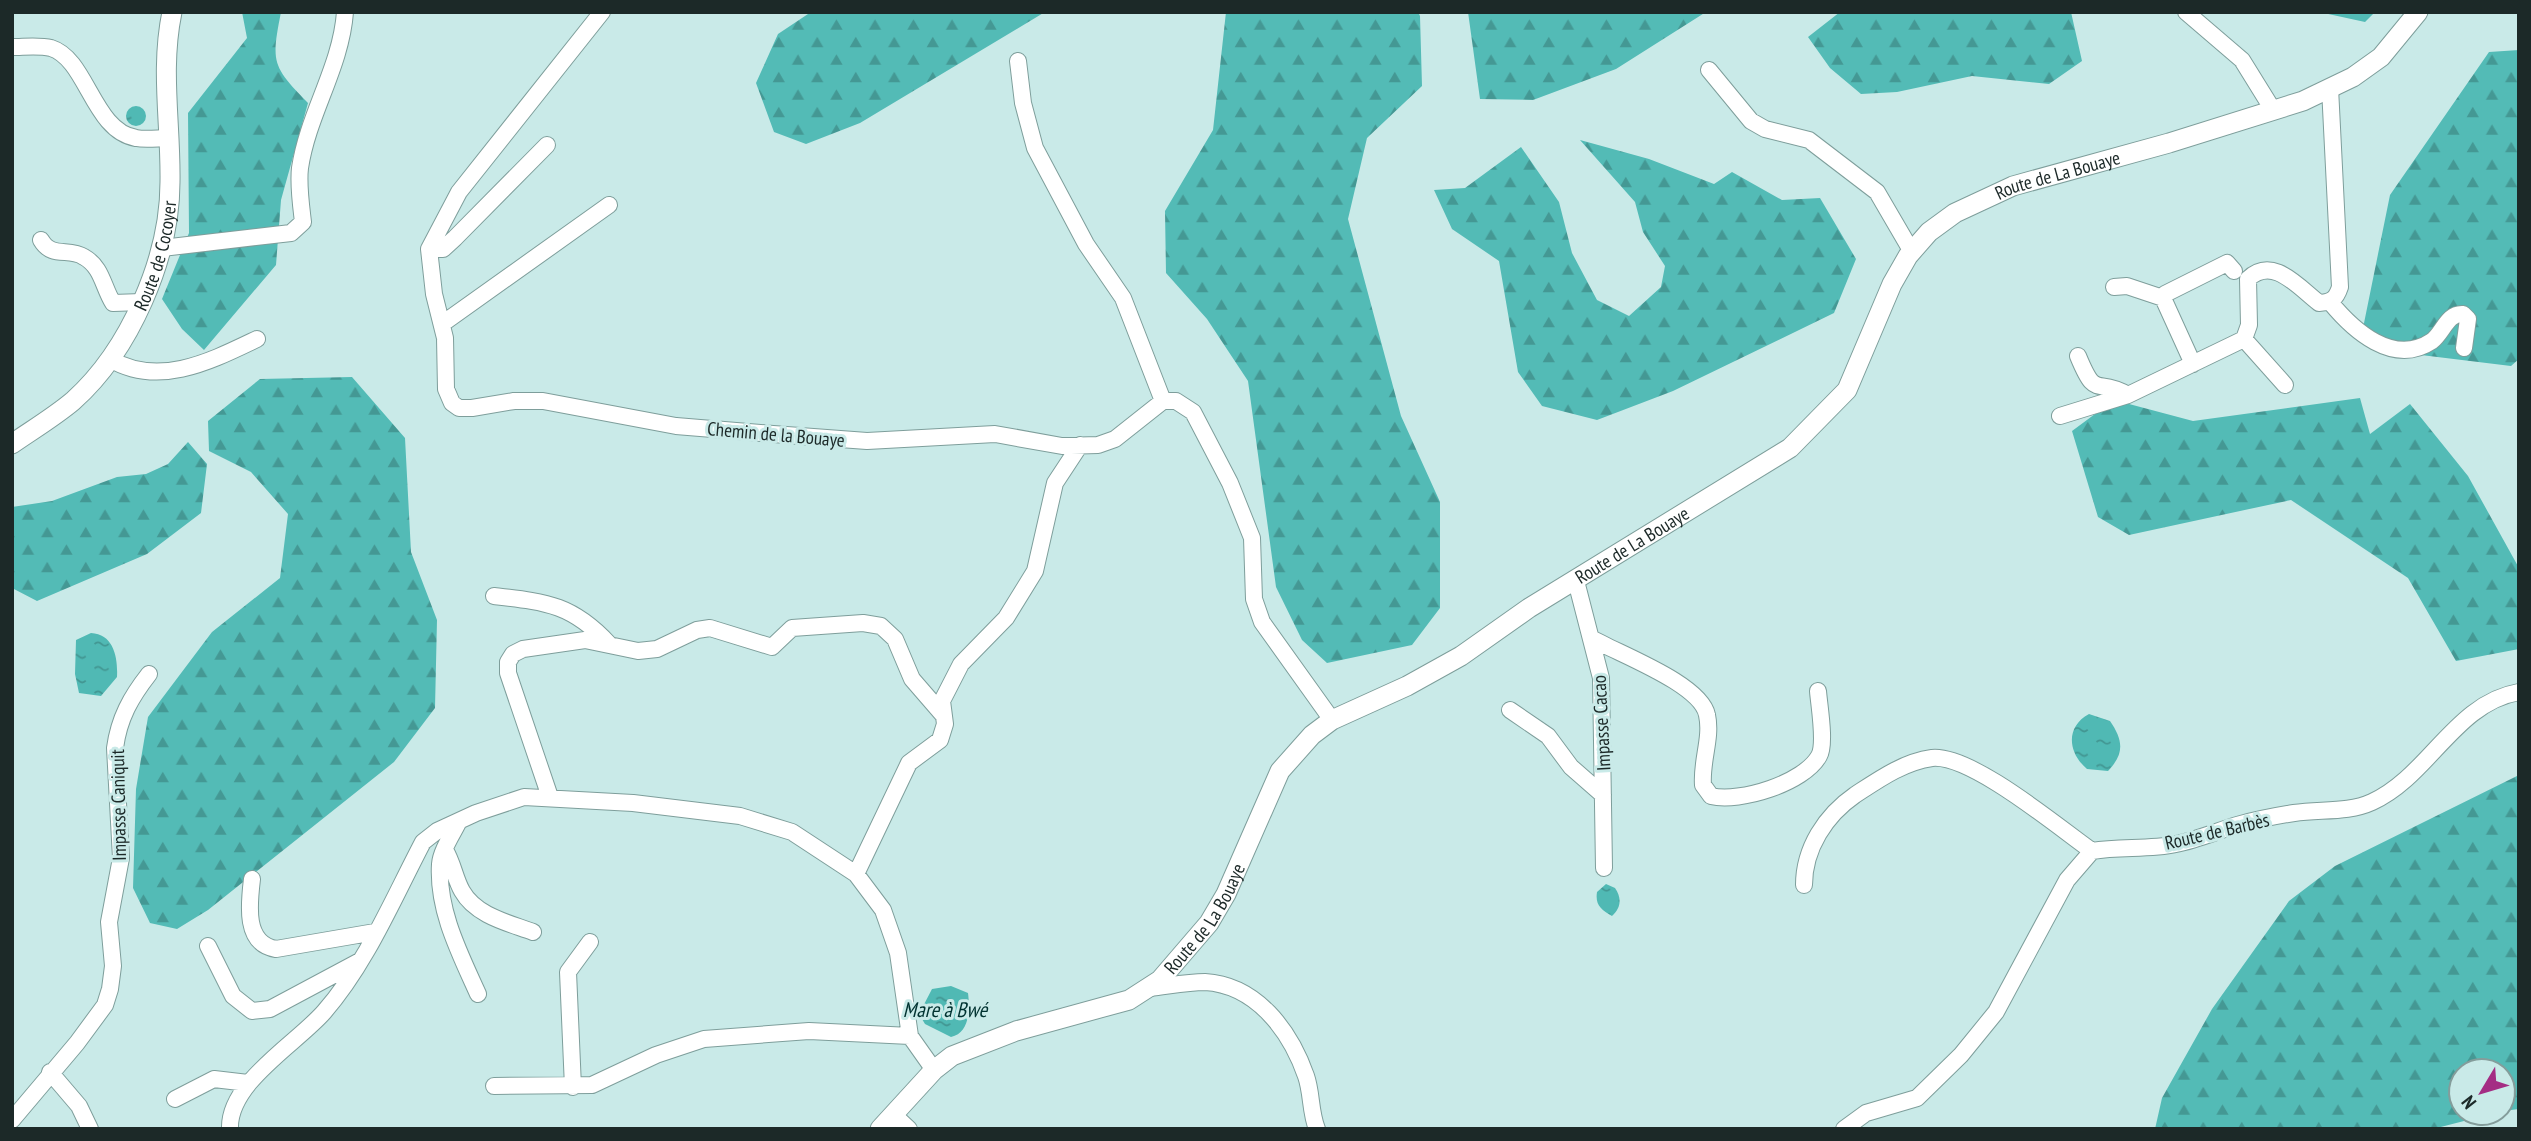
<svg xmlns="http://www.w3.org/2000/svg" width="2531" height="1141" font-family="'PT Sans Narrow',sans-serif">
<defs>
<pattern id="forest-firs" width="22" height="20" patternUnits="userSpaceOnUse" patternTransform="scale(1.75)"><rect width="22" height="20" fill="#53bbb6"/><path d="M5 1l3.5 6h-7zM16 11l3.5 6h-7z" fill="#449894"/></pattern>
<pattern id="water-ripples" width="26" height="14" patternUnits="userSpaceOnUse" patternTransform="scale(1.75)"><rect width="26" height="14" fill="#50b9b4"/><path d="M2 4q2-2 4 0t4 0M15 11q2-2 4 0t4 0" fill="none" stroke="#429692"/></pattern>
</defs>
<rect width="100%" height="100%" fill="#c9eae8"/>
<path fill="url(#forest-firs)" d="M242,12H281C271,63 272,66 308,103L281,200L276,265L204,350L182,329L162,299L189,233L188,113L247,38Z
M811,12H1045L860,123L806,144L774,132L756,83L778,34Z
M1226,12H1418L1420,16L1422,86L1367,138L1348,219L1401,416L1440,502V608L1412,645L1327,663L1302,640L1276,587L1248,381L1207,319L1166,273L1165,211L1213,130Z
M1468,12H1706L1616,69L1533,100L1480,99Z
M1840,12H2071L2082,61L2049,84L1972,76L1897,92L1861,94L1830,68L1808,37Z
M2319,12H2375L2365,22Z
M2519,50V359L2511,366L2421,355L2362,333L2390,195L2489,52Z
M1580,140L1649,159L1714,184L1732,172L1782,200L1820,198L1856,259L1834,313L1673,391L1597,420L1542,406L1518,372L1499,261L1452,229L1434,190L1465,188L1521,147L1559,202L1572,253L1597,300L1629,316L1661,287L1665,266L1643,232L1635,202Z
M352,377L405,438L411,552L437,620L435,708L394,762L208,910L177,929L150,923L133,888L136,789L148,717L212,632L280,578L288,514L251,472L209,451L208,421L260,379Z
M2360,398L2370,434L2410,404L2468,476L2519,568V649L2456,661L2408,578L2291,500L2129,535L2098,517L2072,431L2114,400L2193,421Z
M188,442L207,464L201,513L147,554L37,601L12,588V507L52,501L117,477L146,474L168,464Z
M2519,775V1109L2503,1111V1071H2461V1113H2495L2433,1129H2155L2162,1098L2212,1009L2289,901L2335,866Z"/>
<path fill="url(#water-ripples)" d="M126 116a10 10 0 1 1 20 0a10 10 0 1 1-20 0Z
M91,633C114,634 118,658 117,677L101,696L79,693L75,674L76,640Z
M2089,714L2110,721C2123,740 2125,753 2108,771L2087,769C2068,753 2065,727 2089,714Z
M1606,884L1615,888C1622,898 1621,908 1612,916C1601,910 1595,905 1597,892Z
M951,986L968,993C970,1008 970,1033 951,1037L925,1024L919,1014L932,989Z"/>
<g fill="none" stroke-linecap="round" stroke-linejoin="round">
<g stroke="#7e9e9b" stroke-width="18">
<path id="minor" d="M602,12L459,192L429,249L434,294L445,338L446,389L452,403L459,408H472L514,401H543L676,426L773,434L867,441L995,434L1062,446L1098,445L1115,439L1163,401H1176L1193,412L1230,483L1252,538L1254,599L1262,622L1332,720
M2186,12L2242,60L2273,110
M12,47C24,47 39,45 51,48C87,59 93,131 136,138C146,140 158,138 169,138
M1018,61L1023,103L1035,148L1086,244L1123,298L1163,401
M1709,70L1751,121L1765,129L1809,140L1877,192L1912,252
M41,240C52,259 69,247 84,257C102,267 103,287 113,303L142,302
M162,248L291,233L303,222C301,205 298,185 300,168C308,114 341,67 345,12
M429,249H443L455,238L547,145
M2114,287L2127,286L2163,298
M2330,302C2353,330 2393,367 2432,341C2443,333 2447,313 2463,314L2468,319L2464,348
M442,324L609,205
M2244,339L2285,385
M2078,356C2097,402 2095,376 2128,395
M110,359C159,388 211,361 257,339
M2193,364L2163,298L2165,294L2227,263L2234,271
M2060,416L2128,395L2244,339L2249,325L2248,279C2273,255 2298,287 2319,303C2332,302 2336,299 2340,287L2330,88
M1576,581L1601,678L1604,868
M494,596C546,602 572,604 609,644
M1593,639C1619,654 1701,684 1707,715C1712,738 1701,761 1703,785L1711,796C1740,803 1804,783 1819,756C1826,744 1819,705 1818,691
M1510,710L1548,736L1571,767L1603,795
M550,797L508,673V662L513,654L523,649L585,640L638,651L657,649L697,630L710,628L772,647L792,628L863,623L881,626L895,639L912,679L944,716
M458,823C452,835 441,851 440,864C437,910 460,954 478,994
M445,850C453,863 455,879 462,891C476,916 509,923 533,932
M856,874L909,763L940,740L945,724L942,701L961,664L1006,618L1035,571L1055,483L1080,445
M252,879C249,904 244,944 276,949L375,932
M1804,885C1804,848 1826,815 1855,795C1878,780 1903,762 1932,758C1971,754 2058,827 2092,851
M208,946L233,996L252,1011L270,1009L358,962
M1150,988C1168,986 1187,982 1205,982C1256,985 1290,1030 1306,1076C1312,1093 1310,1112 1317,1129
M50,1072L79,1106L90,1129
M494,1086L592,1085L656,1055L704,1039L809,1031L910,1036
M573,1087L568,972L590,942
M175,1099L214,1079L248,1083
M894,1115L909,1129
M12,1120L77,1043L105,1005L110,989L113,966L109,922L121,858L115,748C119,718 131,697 149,674
M230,1129C228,1083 296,1044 324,1012C366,964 393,899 423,842L437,831L476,813L524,797L633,803L740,816L792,832L856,874L883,910L898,953L910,1036L934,1070
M1844,1129L1866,1113L1917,1098L1961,1055L1996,1012L2067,880L2092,851C2120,846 2149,850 2176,844C2197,840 2217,831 2237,825C2255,820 2275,816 2294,813C2321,809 2348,813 2372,802C2429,776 2455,703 2519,692"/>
</g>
<g stroke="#7e9e9b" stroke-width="21">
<g id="major">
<path id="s1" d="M12,444C32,430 54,417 73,401C130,350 170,258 170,182C171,124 160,70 172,12"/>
<path id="s2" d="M880,1129L934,1070L952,1056L1016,1031L1129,1000L1160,980L1209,923L1226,894L1280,771L1312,735L1332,720L1407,686L1461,656L1529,608L1790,448L1847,390L1892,284L1908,256L1929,232L1955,213L2013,186L2169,143L2303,101L2353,77L2381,57L2418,12"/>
</g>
</g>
<use href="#minor" stroke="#fff" stroke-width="16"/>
<use href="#major" stroke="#fff" stroke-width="19"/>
</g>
<g text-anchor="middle" stroke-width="6" stroke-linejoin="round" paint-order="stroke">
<g font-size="19" fill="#1c2928" stroke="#c9eae8">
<text dy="7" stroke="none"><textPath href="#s2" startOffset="1578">Route de La Bouaye</textPath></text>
<text dy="7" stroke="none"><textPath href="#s1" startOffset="245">Route de Cocoyer</textPath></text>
<text transform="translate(776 434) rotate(5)" y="7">Chemin de la Bouaye</text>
<text dy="7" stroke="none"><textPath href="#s2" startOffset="990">Route de La Bouaye</textPath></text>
<text transform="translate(1601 723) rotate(-93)" y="7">Impasse Cacao</text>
<text transform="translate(118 805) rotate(-91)" y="7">Impasse Caniquit</text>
<text transform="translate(2217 831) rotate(-13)" y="7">Route de Barbès</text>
<text dy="7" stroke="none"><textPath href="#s2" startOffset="402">Route de La Bouaye</textPath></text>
</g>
<g font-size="21" font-style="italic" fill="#003230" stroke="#c9eae8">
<text x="945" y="1017">Mare à Bwé</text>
</g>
</g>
<rect width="2531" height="1141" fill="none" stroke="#1c2928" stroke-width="28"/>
<g transform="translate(2482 1092) rotate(232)"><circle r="33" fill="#c9eae8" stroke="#849d9b" stroke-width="2"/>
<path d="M0-5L12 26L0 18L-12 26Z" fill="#a42d84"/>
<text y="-10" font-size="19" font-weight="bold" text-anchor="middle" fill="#1c2928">N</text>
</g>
</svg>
